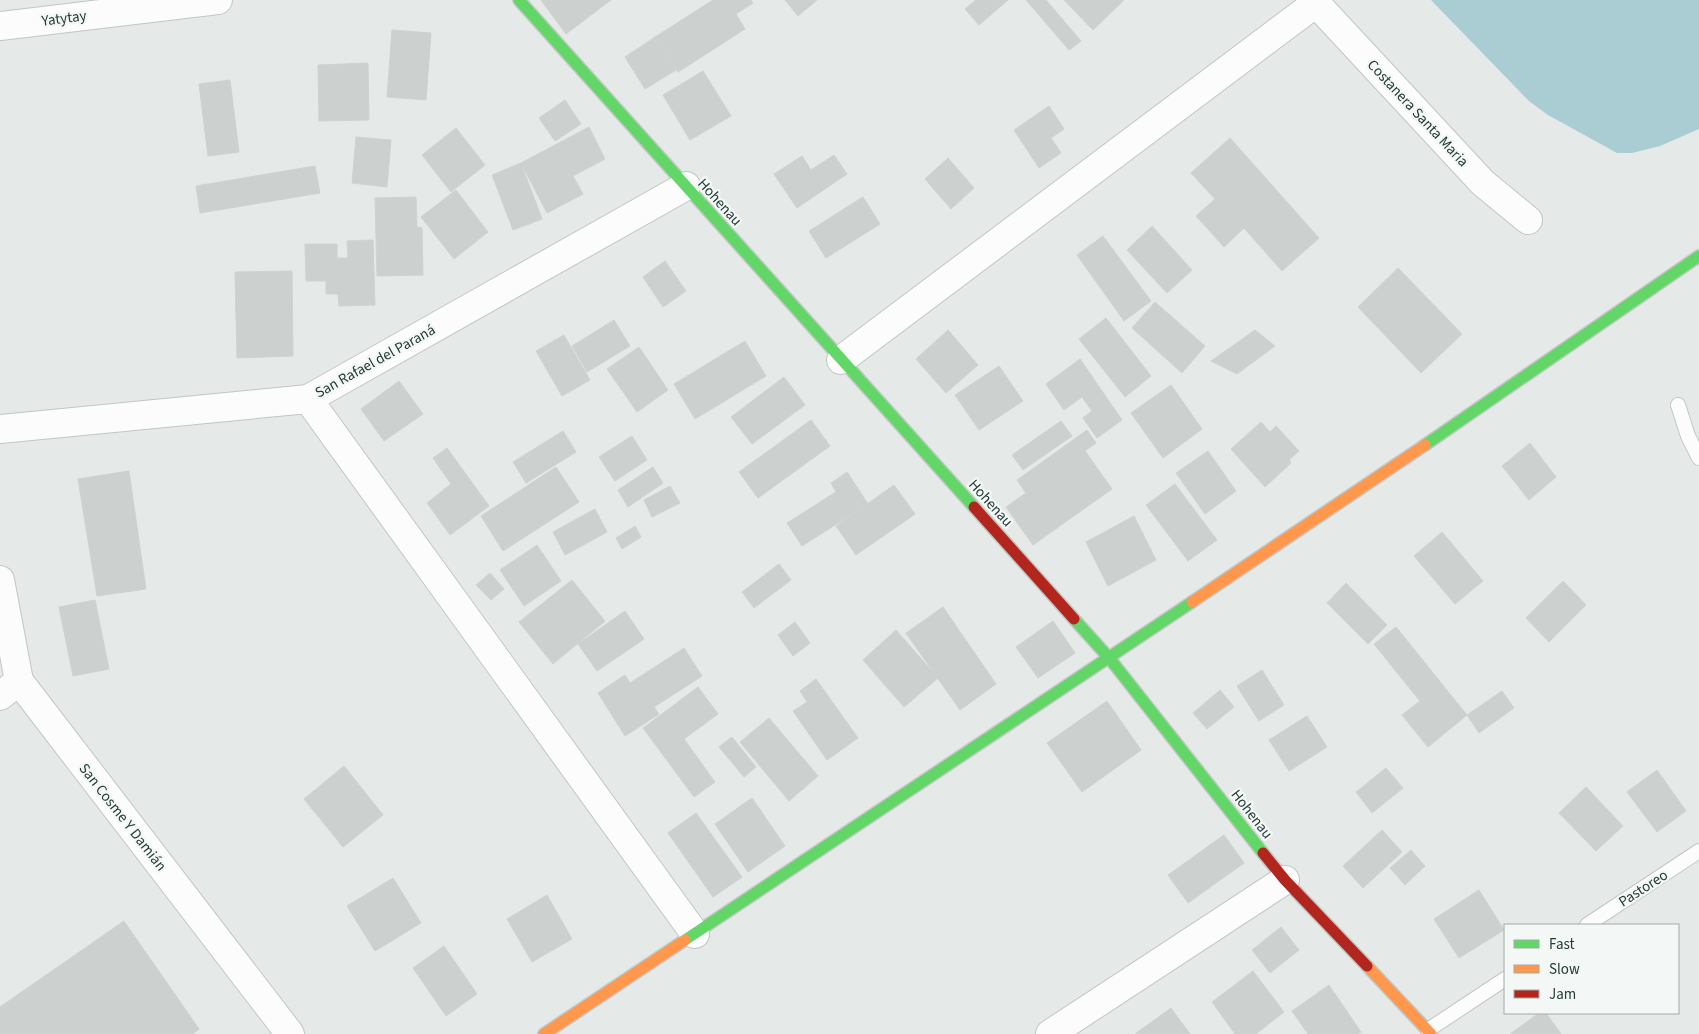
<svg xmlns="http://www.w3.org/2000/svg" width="1699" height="1034" font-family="'Source Sans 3',sans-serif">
<rect width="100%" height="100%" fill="#e5e9e7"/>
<path fill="#aaccd3" d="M1431,0H1699V129L1660,146L1632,153H1617L1548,115L1529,101Z"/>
<path fill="#ccd1cf" stroke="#ced2d0" d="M541,0H611L566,34Z
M713,0H751L753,3L736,14L745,29L678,72L655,37Z
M785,0H817L798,16Z
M976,0H1008L979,25L965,9Z
M1026,0H1046L1081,41L1069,50Z
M1064,0H1124L1093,30Z
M392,30L431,33L426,100L387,97Z
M655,37L676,70L645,89L625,57Z
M368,63L369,120L319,121L318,65Z
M703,71L731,116L690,140L663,95Z
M230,80L239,152L208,156L199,84Z
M565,100L581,124L555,141L539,118Z
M1049,106L1064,129L1051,138L1061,153L1039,168L1014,130Z
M589,127L605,159L573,176L583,194L547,213L521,163Z
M456,128L485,165L451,192L422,155Z
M356,137L391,140L387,187L352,183Z
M1230,138L1319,238L1282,271L1244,228L1224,247L1196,216L1215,199L1191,173Z
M834,155L847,174L797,208L774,174L802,156L811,170Z
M948,158L974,188L951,209L925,179Z
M521,163L542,219L513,230L492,175Z
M315,166L320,193L200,213L196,186Z
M456,190L488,232L454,259L421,217Z
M416,197L417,227L422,228L423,275L377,276L375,198Z
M863,197L880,224L826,258L809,231Z
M1152,226L1192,270L1167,293L1127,250Z
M1103,236L1151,301L1124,321L1077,255Z
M373,240L375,305L339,306L338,294H326V281H306L305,244H337V258H348L347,241Z
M665,261L686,291L663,307L643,277Z
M1398,268L1462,334L1421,373L1358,307Z
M292,271L293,356L237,358L235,272Z
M1155,302L1205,346L1182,373L1132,328Z
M1106,318L1151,376L1125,397L1079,339Z
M614,320L630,346L587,372L572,346Z
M948,330L978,365L946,393L916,359Z
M1255,330L1275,346L1237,374L1211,361Z
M564,335L590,380L562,396L536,351Z
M745,341L766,376L695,419L674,384Z
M639,347L668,390L637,412L607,369Z
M1080,359L1122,420L1097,438L1083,418L1092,411L1082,397L1064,410L1046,384Z
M999,366L1023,401L979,430L955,395Z
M784,377L805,405L752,444L731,417Z
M399,381L423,414L384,441L361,409Z
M1171,385L1202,429L1163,458L1131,413Z
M811,420L830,446L758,498L739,472Z
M1061,421L1072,436L1023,470L1012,455Z
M1261,422L1270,432L1276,426L1299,451L1289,460L1291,463L1265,487L1231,449Z
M1087,430L1096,443L1085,451L1112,489L1033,545L1006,507L1026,493L1017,480Z
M563,431L576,452L526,483L513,462Z
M632,436L647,460L615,481L599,457Z
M1530,443L1556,477L1529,500L1502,466Z
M447,448L489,506L450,535L427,503L451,484L433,458Z
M1208,451L1236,491L1205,514L1176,473Z
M556,467L579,502L503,551L481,516Z
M653,467L663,483L628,507L618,490Z
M129,471L146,589L97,596L78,479Z
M847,472L868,504L802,546L787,523L836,492L831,483Z
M1175,484L1217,540L1188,561L1146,505Z
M894,485L915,514L856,555L836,526Z
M670,486L680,503L652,517L644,500Z
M595,509L607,532L565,555L553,532Z
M1134,516L1156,560L1108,586L1086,542Z
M635,526L641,537L622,549L616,538Z
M1442,532L1483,581L1455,604L1414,556Z
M537,545L561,581L524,606L500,570Z
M779,564L791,580L754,608L742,592Z
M490,573L504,589L491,600L476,585Z
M572,580L605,621L553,664L519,622Z
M1563,581L1586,605L1549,642L1526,618Z
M1346,583L1387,625L1368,644L1327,603Z
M95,600L109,669L73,676L59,607Z
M943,607L996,684L960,710L906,633Z
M625,611L644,639L597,671L578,644Z
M1053,621L1075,653L1038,678L1016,647Z
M795,622L810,643L793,656L778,635Z
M1396,627L1467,715L1428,747L1402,715L1420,701L1374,644Z
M896,630L938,678L904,707L863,660Z
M684,648L702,676L654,707L659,714L625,736L598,693L625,675L630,683Z
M1262,670L1284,705L1259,721L1237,686Z
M816,679L858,738L827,760L793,711L807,702L800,691Z
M698,687L718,714L684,739L715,782L694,797L643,728Z
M1220,690L1234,707L1207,729L1193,713Z
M1502,691L1514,708L1479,733L1467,715Z
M1107,701L1141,750L1082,792L1047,743Z
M1307,716L1327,747L1289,771L1269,740Z
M769,718L818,776L789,801L740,742Z
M732,737L756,767L744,777L719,747Z
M344,766L383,815L343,847L304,799Z
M1386,768L1403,788L1372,813L1356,792Z
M1657,770L1686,811L1657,832L1627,792Z
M1586,787L1623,826L1596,851L1559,813Z
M752,798L785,846L748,872L715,824Z
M696,813L742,877L713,897L668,833Z
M1382,830L1402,852L1363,888L1343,866Z
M1224,835L1244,863L1188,903L1168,875Z
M1411,850L1425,866L1405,885L1390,868Z
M393,878L421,923L375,951L347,906Z
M1479,890L1504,930L1459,958L1434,919Z
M547,895L572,939L532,962L507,919Z
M124,921L199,1029L193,1034H0V1007Z
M1281,927L1299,950L1270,973L1252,950Z
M444,946L477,994L446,1016L413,968Z
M1253,971L1284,1012L1256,1034H1235L1212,1002Z
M1329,985L1361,1032L1358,1034H1308L1292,1011Z
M1171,1008L1190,1034H1135Z
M1539,1013H1546L1561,1034H1510Z"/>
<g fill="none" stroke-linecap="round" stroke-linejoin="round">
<g stroke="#c2c6c4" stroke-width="16">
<path id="lane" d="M1678,405L1688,436L1699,458
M1587,925L1699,851
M1428,1030L1505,979"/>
</g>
<g stroke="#c2c6c4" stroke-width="30">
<path id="street" d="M1313,0L1483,183L1528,220
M0,26L218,0
M841,360L1316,3
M308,399L695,934
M0,429L308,399L686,186
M0,580L19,681L290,1034
M0,696L19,681
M1050,1034L1285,880"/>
</g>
<g stroke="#c1c7c5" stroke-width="14">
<path id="fast" d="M519,0L974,507
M1425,445L1699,256
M1074,619L1110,659L1263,853
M685,940L1192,602"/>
</g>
<g stroke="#c1c7c5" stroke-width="14">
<path id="slow" d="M1192,602L1425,445
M1367,966L1431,1034
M544,1034L685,940"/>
</g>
<g stroke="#c1c7c5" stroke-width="14">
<path id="jam" d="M974,507L1074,619
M1263,853L1285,880L1367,966"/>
</g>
<use href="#lane" stroke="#fbfcfb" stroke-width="14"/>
<use href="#street" stroke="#fbfcfb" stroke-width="28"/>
<use href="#fast" stroke="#63d668" stroke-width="11"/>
<use href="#slow" stroke="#ff974d" stroke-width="11"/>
<use href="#jam" stroke="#b3261e" stroke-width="11"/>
</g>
<g text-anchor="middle" stroke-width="4.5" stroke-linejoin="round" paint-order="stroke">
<g font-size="15" fill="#253b36" stroke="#f3f8f6">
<text transform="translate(64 18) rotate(-7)" y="5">Yatytay</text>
<text transform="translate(1418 113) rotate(47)" y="5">Costanera Santa Maria</text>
<text transform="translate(720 202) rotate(48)" y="5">Hohenau</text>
<text transform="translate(375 361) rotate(-29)" y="5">San Rafael del Paraná</text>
<text transform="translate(991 503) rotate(48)" y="5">Hohenau</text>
<text transform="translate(1252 814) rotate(52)" y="5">Hohenau</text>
<text transform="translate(123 817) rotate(52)" y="5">San Cosme Y Damián</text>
<text transform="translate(1643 888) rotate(-33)" y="5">Pastoreo</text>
</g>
</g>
<rect x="1504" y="924" width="175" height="90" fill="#f3f8f6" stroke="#a1aca9"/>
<rect x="1514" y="940" width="25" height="8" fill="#63d668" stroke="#a1aca9"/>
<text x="1549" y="949" font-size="15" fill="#253b36">Fast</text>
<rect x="1514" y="965" width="25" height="8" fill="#ff974d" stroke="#a1aca9"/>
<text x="1549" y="974" font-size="15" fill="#253b36">Slow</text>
<rect x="1514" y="990" width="25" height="8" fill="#b3261e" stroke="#a1aca9"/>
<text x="1549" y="999" font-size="15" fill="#253b36">Jam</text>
</svg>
